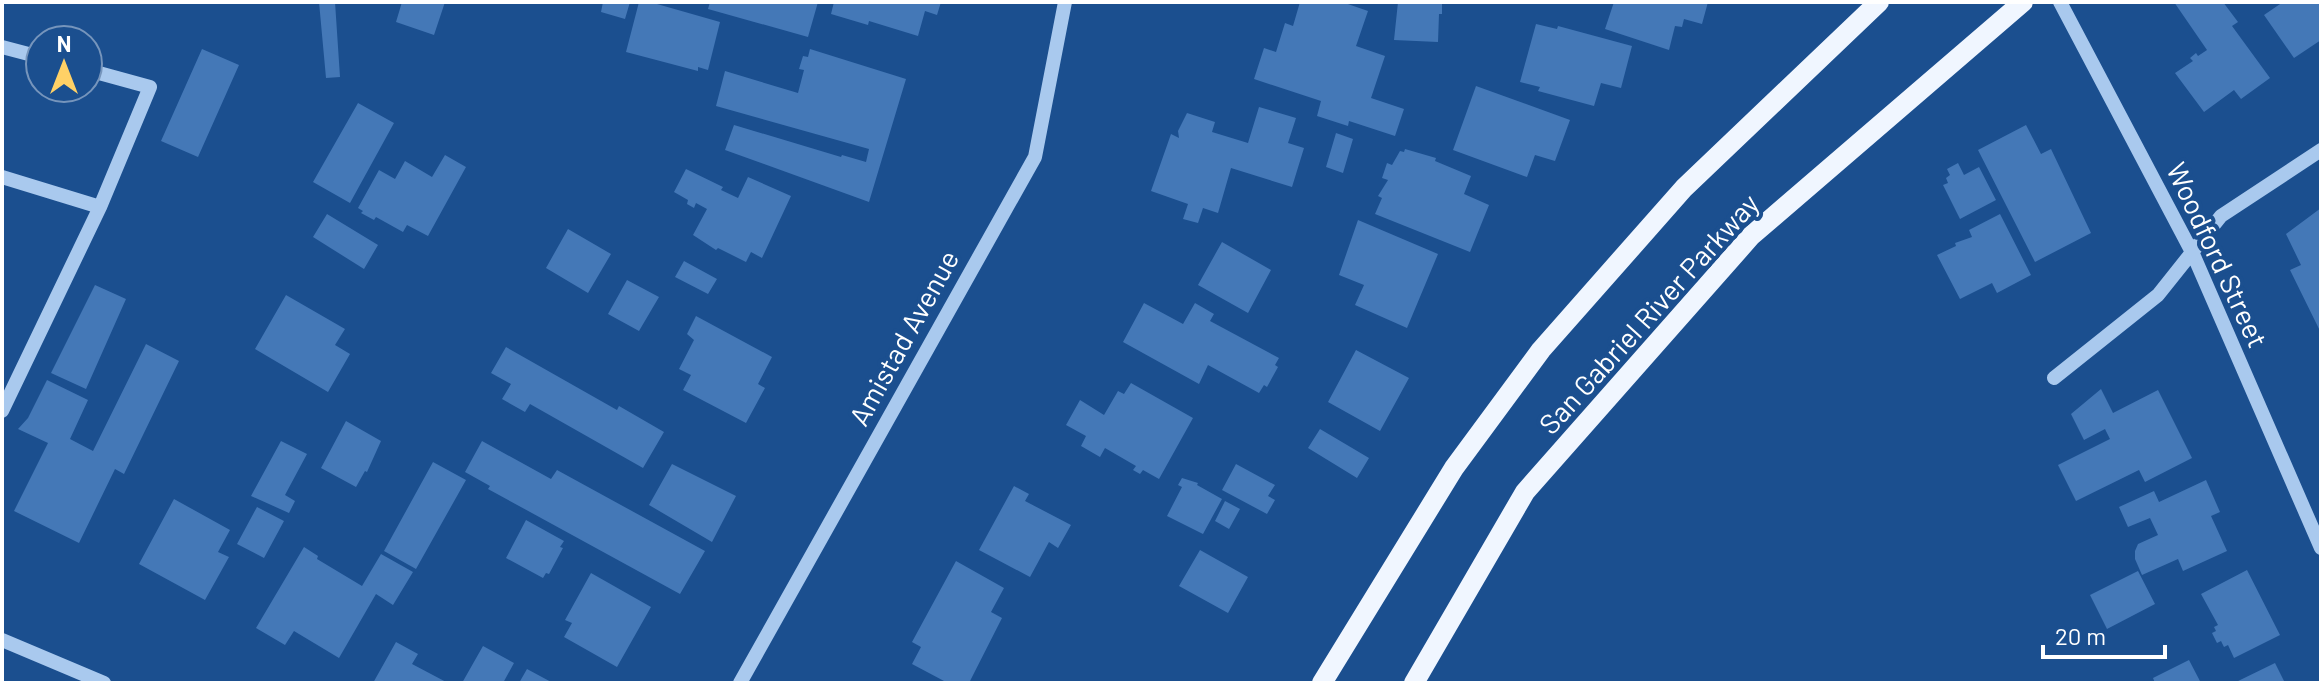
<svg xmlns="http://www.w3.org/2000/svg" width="2323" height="685" font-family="Barlow,sans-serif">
<rect width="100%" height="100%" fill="#1b4f8f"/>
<path fill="#4478b7" d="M319,2H335L340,77L326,78Z
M402,2H445L434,35L396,22Z
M603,2H630L625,19L601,12Z
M639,2H650L720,22L708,70L698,67V71L626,52Z
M710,2H818L808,37L708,9Z
M834,2H941L937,15L925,11L918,36L869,21L868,25L831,14Z
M1300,2H1342L1368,11L1356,46L1385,56L1371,98L1404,109L1395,136L1349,121L1348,126L1317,116L1321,101L1254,79L1264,48L1276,52L1285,23L1293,26Z
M1398,2H1442V14H1439L1438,42L1394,40Z
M1614,2H1708L1702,24L1684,19L1682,27L1675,26L1669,50L1605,29Z
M2174,2H2223L2238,22L2232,26L2270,78L2241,99L2234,90L2204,112L2175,73L2193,61L2190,58L2196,53L2198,56L2207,50Z
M2283,2H2321V40L2294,58L2264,15Z
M1536,24L1557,29L1558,26L1632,46L1621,88L1601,83L1594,106L1538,91L1540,87L1520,82Z
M202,49L239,65L198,157L161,141Z
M810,49L906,79L869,202L725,150L734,125L841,157L842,155L866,162L869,149L716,106L725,71L798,93L804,70L799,69L803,56L808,57Z
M1476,86L1570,120L1555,161L1535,155L1527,177L1453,150Z
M358,103L394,123L350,203L313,182Z
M1259,107L1296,118L1288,143L1304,148L1292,187L1231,168L1218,213L1203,208L1198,223L1183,219L1188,204L1151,191L1171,134L1179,138L1178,131L1187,113L1215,122L1212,132L1248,143Z
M2026,125L2041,154L2051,149L2091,233L2035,262L1978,150Z
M1336,133L1353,139L1343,173L1326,167Z
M1405,149L1436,158L1435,161L1471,176L1464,194L1489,205L1470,252L1375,214L1382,198L1378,196L1388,180L1382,178L1387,163L1392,165L1400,151L1404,152Z
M445,155L466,167L428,236L407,225L403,232L376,217L374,220L361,213L363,211L358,208L379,170L395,179L405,161L432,177Z
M1958,163L1964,175L1979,167L1996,200L1960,219L1943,185L1948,183L1946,178L1950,175L1947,169Z
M686,169L723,187L721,190L738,198L748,177L791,196L762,258L751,252L746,262L718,248L716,250L693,235L707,209L696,203L694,208L687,204L688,200L674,192Z
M2321,208V333L2290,270L2301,265L2286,234Z
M327,214L378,245L364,269L313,237Z
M2000,214L2031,275L1997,293L1992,283L1960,299L1937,255L1956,246L1955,243L1972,237L1969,230Z
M1358,220L1438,254L1407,328L1355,305L1364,285L1339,275Z
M568,229L611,254L588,293L546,268Z
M1222,242L1271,270L1248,313L1198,285Z
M684,261L717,279L708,294L675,277Z
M627,280L659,297L639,331L608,314Z
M95,285L126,299L86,389L51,373Z
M286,295L345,329L335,345L350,354L328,392L255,349Z
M1144,303L1183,324L1195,303L1214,314L1210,321L1279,358L1275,365L1278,367L1267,387L1264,385L1259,393L1208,365L1199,384L1123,342Z
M696,316L772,357L758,384L765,388L746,423L683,390L691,375L679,369L694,340L687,334Z
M146,344L179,361L124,474L115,469L79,543L14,511L48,443L18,429L28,418L47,380L88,400L70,439L93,451Z
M506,347L617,410L619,406L664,432L643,468L530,404L525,412L502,399L511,384L491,373Z
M1356,350L1409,378L1380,431L1328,402Z
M1131,383L1193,418L1159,479L1143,470L1140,474L1133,470L1136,466L1105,448L1100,457L1081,446L1086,436L1066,425L1080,400L1104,415L1118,391L1124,394Z
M2101,389L2113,413L2158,390L2192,458L2145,482L2139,470L2076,501L2058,465L2110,439L2105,429L2084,440L2071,414Z
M346,421L381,441L367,472L365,471L356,487L321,468Z
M1320,429L1369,458L1357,478L1308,448Z
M281,441L307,454L285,495L295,501L289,513L251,496Z
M482,441L551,479L557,470L705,551L680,594L488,489L490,486L465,472Z
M433,462L466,480L416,569L384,551Z
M672,464L736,496L712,542L649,505Z
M1236,464L1275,485L1268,496L1275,500L1267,514L1222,490Z
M1182,478L1198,483L1197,485L1222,499L1203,534L1167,516L1182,487L1178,485Z
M2206,480L2220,512L2211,516L2227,551L2183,571L2178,559L2142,575L2135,559V551L2138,544L2158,535L2150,518L2128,527L2119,507L2154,491L2159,502Z
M1014,486L1029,494L1025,501L1071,525L1058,548L1049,542L1030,577L979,550Z
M174,499L230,530L218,552L229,557L205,600L139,564Z
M1225,501L1240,509L1229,529L1215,521Z
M257,507L284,521L264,558L237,544Z
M526,520L564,541L560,547L563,548L549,574L546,573L543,578L506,558Z
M304,547L318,556L317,559L362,586L381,554L413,572L393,605L376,594L339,658L294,631L285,645L256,628Z
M1200,550L1248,577L1228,613L1179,586Z
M956,561L1004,588L991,612L1002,618L969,683H943L944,681L912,664L921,647L912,642Z
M2247,570L2280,635L2234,658L2228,645L2224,647L2221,641L2217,643L2212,633L2216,631L2214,627L2218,625L2201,594Z
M2138,571L2155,604L2107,629L2090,595Z
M591,573L651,607L617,667L564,637L572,623L565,620Z
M396,642L418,654L412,664L448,683H373Z
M483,646L514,663L503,683H462Z
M2189,660L2201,683H2155L2153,678Z
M2275,663L2285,683H2234Z
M527,669L553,683H519Z"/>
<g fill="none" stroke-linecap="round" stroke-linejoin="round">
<path stroke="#a9c9ee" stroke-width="14" d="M2060,2L2193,254L2321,548
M2,47L40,57
M2,177L100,207
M2054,378L2158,295L2221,216L2321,150
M2,411L100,207L150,87L88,70
M2,640L104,683
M740,683L1035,157L1065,2"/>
<path stroke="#f0f6ff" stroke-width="20" d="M1322,683L1454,468L1541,350L1684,188L1879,2
M1414,683L1525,492L1751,236L2023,2"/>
</g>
<g text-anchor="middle" stroke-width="8" stroke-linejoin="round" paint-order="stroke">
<g font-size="28" fill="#fff" stroke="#1b4f8f">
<text transform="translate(2217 255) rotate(65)" y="10">Woodford Street</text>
<text transform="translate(1649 314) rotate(-48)" y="10">San Gabriel River Parkway</text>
<text transform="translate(904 338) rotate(-61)" y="10">Amistad Avenue</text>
</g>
</g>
<rect width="2323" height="685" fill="none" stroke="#ffffff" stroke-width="8"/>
<g transform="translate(64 64)"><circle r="38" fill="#1b4f8f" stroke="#7695bc" stroke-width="2"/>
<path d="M0-6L14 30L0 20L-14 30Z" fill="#ffd166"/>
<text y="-12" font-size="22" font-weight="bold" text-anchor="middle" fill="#ffffff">N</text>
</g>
<path d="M2043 645v12h122v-12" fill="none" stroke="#ffffff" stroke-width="4"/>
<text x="2055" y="645" font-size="24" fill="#ffffff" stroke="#1b4f8f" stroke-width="6" paint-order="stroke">20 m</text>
</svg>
